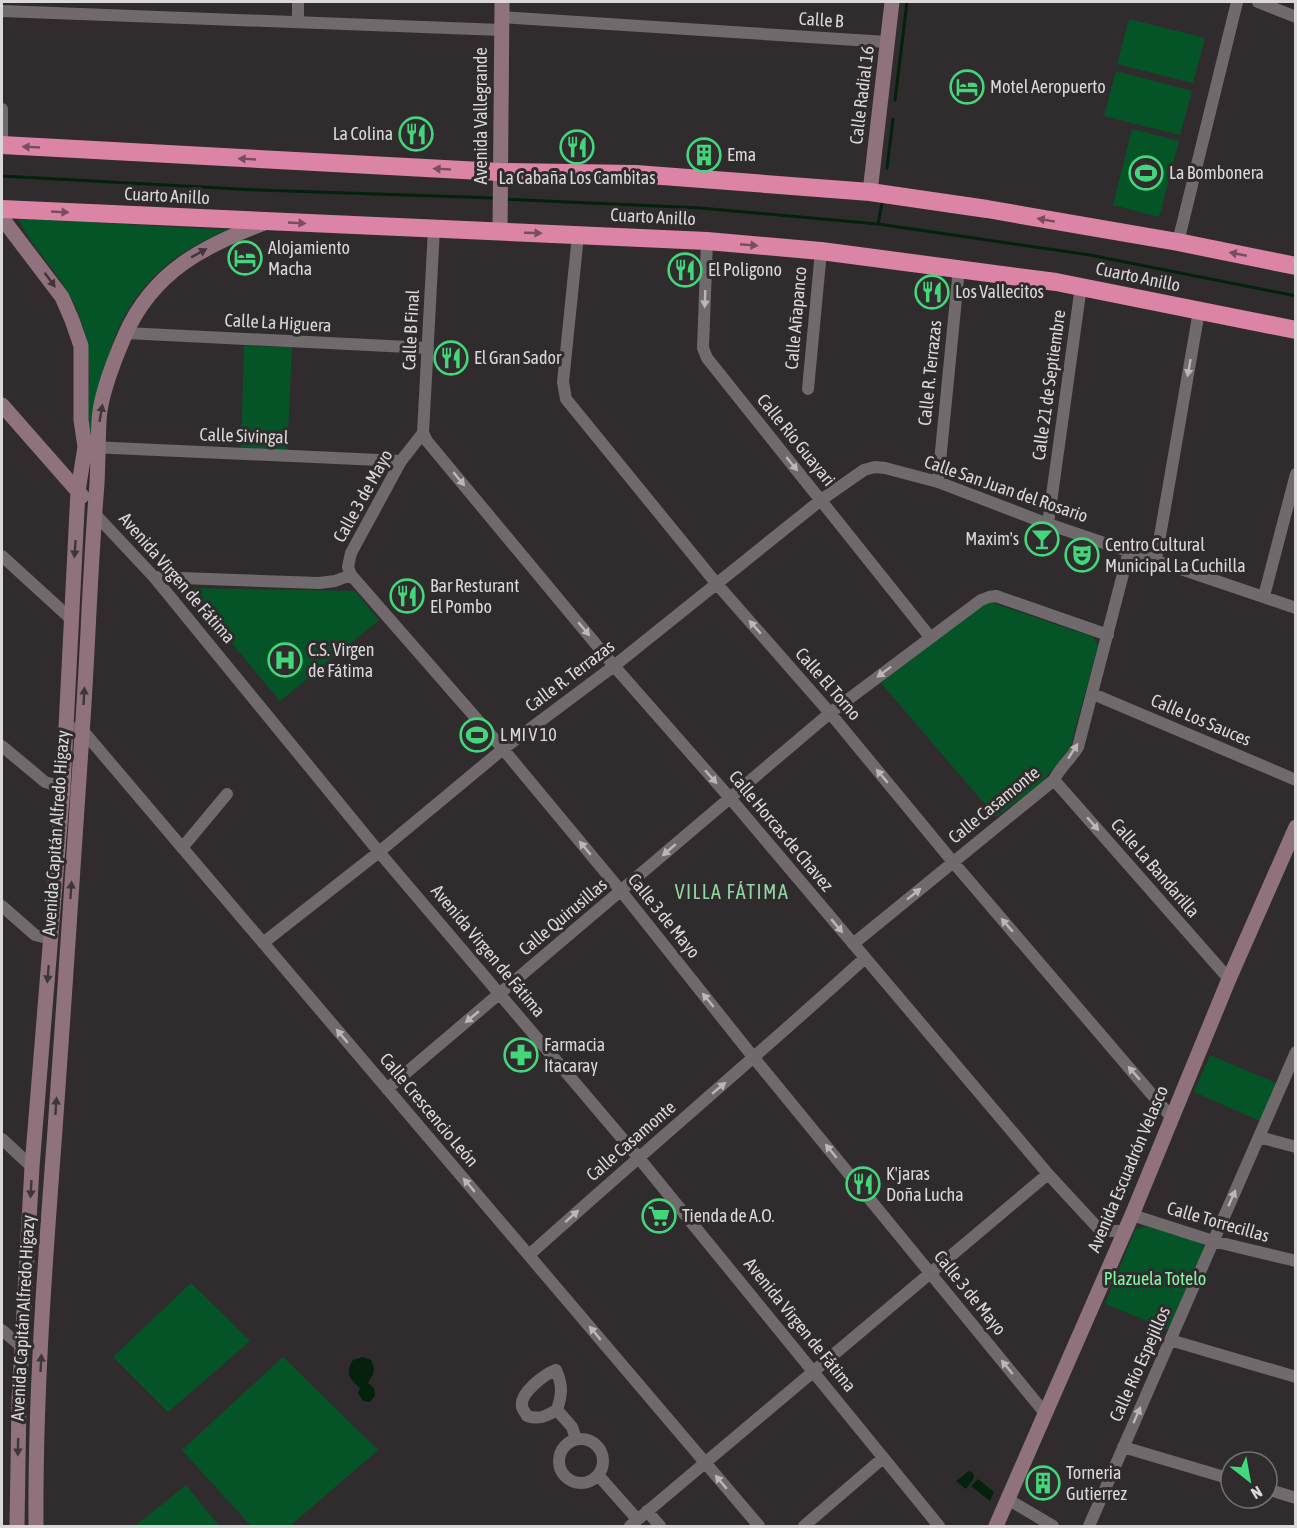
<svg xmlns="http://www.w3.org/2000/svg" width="1297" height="1528" font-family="'Asap Condensed',sans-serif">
<rect width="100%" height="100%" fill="#302c2d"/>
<path fill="#055428" d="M1129,19L1205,38L1193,83L1117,64Z
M1116,71L1192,91L1180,135L1104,116Z
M1132,129L1179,141L1159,217L1113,205Z
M18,218L227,230C169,254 129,290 110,351C102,379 98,409 91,437L86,446C88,387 99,339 64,286C49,262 30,244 18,218Z
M244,346L292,347L287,452L241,449Z
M186,588L355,591L379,620L280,701Z
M984,603H993L1093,637L1098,646L1070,748L1041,783L996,817L881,683Z
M1210,1055L1276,1083L1260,1121L1194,1092Z
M1145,1226L1201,1243L1205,1248L1172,1331L1105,1304L1135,1230Z
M191,1283L250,1341L168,1412L113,1357Z
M283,1357L378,1450L290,1526H251L182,1450Z
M186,1485L219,1526H135Z"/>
<path fill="#04210e" d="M363,1357L371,1360C376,1370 374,1374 368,1383L374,1388L375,1395L370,1402L363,1401L358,1393L360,1388C349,1379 345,1373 353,1360Z
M969,1471L973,1473L974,1478L966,1489L956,1481Z
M978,1479L994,1492L990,1501L971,1486Z"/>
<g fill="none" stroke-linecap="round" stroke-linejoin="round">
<path stroke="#04210e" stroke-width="3" d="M895,100L907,2
M887,168L893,119
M2,176L258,190L494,198
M504,199L700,208L878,224L1090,255L1296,296
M878,224L882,203"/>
<path stroke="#706a6c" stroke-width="12" d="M1258,2L1296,17
M2,11L501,30
M501,17L887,42
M298,22V2
M2,109V137
M434,229L423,433L427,441L614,666L730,798L1048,1174L1097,1227L1107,1231H1123
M578,235L563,382L566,399L716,583L830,713L953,862L1172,1118
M707,241L703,348L707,358L930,637
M1178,242L1237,2
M126,333L428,348
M808,389L821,251
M423,433L401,461L351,553L348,567L351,575L503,749L621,891L754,1058L1044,1412
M91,447L401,461
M938,482L959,268
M94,513L154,577L379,852L638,1157L939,1526
M1048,524L1081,286
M2,556L70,618
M1156,559L1199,311
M154,577L319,583L335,581L351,575
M1264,596L1296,474
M1093,694L1296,780
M66,726L83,731L759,1526
M2,746L45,782L63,787
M1054,780L1229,979
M182,848L227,794
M2,906L35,935L51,939
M263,943L379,852L503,749L614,666L821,500L864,470L875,467L885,468L938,482L1048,524L1296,608
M853,944L1054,780C1060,767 1071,759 1078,747L1129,551
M387,1089L830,713L981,600L989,597L996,596L1108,635
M1259,1137L1296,1147
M2,1139L32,1167
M1132,1215L1213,1241L1296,1261
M529,1255C640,1155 754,1059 865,958
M2,1330L22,1347
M1170,1340L1296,1377
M556,1370C563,1386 562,1394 557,1410C546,1416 540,1420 527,1416C526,1413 523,1411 522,1407C519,1393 545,1374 556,1370Z
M557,1410L572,1427L576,1439
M559 1461a22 22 0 1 1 44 0a22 22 0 1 1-44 0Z
M1123,1447L1231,1479
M598,1475L637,1519
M1267,1489L1296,1498
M1009,1500L1053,1526
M647,1511L660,1526
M630,1526L1048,1174
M804,1526L883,1458
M1089,1526L1296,1052"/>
<path stroke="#90727d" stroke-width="15" d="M870,192L892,2
M2,218L62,297L72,320L81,346V420L85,447L78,491L63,787L32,1167L19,1400L17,1526
M500,232L502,2
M2,405L82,496
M36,1526C35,1394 45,1262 55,1130C64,998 74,866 82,734C88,651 90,567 97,484C98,463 98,442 99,421C100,395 115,358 125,335C153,271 205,245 267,222
M996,1526L1132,1215L1229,979L1296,827"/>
<path stroke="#dc84a5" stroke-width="18" d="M2,145L500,172L636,174L870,192L987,209L1178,242L1296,266
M2,209L707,241L821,251L1056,282L1296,330"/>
</g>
<defs><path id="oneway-solid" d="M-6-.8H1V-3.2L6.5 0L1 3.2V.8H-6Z" transform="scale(1.5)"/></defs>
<g fill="#754f5d">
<use href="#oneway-solid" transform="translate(31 147) rotate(-177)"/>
<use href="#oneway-solid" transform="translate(247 159) rotate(-177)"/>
<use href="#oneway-solid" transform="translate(442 169) rotate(-177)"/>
<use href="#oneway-solid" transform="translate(60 212) rotate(3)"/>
<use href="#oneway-solid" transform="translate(1046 220) rotate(-170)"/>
<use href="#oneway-solid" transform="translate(297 223) rotate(3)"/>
<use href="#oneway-solid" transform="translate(533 233) rotate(2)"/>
<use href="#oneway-solid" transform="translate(749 245) rotate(5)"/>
<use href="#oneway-solid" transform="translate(1238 254) rotate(-169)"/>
</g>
<g fill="#3e3639">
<use href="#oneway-solid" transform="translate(199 253) rotate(-29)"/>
<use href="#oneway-solid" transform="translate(50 280) rotate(54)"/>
<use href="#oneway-solid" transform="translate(101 413) rotate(-80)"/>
<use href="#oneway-solid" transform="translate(75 549) rotate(94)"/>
<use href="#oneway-solid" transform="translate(84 696) rotate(-87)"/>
<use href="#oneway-solid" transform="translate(71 890) rotate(-86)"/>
<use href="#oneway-solid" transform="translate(48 974) rotate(95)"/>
<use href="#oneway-solid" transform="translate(56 1106) rotate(-86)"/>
<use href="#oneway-solid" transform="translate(31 1189) rotate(93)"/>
<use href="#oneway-solid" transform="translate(41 1363) rotate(-87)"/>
<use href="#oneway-solid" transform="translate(18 1447) rotate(91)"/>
</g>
<g fill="#bbb7b8">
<use href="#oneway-solid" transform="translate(705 299) rotate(92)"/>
<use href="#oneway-solid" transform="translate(1189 368) rotate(100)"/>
<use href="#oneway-solid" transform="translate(792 464) rotate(51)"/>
<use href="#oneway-solid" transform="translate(459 479) rotate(50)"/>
<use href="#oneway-solid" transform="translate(755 627) rotate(-131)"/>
<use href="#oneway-solid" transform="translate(584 629) rotate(50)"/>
<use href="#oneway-solid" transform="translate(884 672) rotate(143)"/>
<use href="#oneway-solid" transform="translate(1073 751) rotate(-57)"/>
<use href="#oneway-solid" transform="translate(882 776) rotate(-130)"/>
<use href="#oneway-solid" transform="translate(711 777) rotate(49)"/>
<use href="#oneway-solid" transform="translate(1093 824) rotate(49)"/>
<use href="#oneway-solid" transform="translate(585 848) rotate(-130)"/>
<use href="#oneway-solid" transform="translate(669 850) rotate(139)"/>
<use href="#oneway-solid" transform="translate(914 894) rotate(-39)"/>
<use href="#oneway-solid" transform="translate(1007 925) rotate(-131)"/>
<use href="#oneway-solid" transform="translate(837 926) rotate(50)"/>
<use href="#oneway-solid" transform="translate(708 1000) rotate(-129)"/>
<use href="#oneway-solid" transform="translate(472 1017) rotate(140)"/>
<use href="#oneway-solid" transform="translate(342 1036) rotate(-130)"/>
<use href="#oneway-solid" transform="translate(1134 1073) rotate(-131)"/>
<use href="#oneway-solid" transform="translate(719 1088) rotate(-40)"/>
<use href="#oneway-solid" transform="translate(831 1151) rotate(-129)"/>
<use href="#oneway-solid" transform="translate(469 1185) rotate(-130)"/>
<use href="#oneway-solid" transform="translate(1232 1198) rotate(-66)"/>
<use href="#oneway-solid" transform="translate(572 1216) rotate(-42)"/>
<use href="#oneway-solid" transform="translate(595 1333) rotate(-130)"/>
<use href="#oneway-solid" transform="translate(1007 1367) rotate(-129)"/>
<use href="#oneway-solid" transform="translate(1137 1415) rotate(-66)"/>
<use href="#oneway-solid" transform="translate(721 1482) rotate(-130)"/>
</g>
<defs>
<g id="hotel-ring" transform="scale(1.725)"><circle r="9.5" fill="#302c2d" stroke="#43d77b" stroke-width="1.5"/><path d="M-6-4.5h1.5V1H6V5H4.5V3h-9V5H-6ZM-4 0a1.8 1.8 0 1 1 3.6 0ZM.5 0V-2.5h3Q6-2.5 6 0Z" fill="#43d77b"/></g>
<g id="restaurant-ring" transform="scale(1.725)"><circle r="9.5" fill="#302c2d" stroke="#43d77b" stroke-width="1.5"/><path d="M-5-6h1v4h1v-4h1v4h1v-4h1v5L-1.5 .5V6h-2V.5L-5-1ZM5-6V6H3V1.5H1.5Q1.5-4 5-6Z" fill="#43d77b"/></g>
<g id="building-ring" transform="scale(1.725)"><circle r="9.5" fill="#302c2d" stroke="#43d77b" stroke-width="1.5"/><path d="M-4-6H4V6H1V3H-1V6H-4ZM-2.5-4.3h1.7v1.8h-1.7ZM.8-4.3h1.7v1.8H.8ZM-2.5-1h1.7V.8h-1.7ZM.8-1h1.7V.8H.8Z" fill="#43d77b"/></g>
<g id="stadium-ring" transform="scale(1.725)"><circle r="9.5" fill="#302c2d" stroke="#43d77b" stroke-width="1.5"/><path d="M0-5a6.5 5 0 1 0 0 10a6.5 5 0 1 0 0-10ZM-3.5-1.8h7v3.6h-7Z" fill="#43d77b"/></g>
<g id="bar-ring" transform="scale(1.725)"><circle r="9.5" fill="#302c2d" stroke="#43d77b" stroke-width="1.5"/><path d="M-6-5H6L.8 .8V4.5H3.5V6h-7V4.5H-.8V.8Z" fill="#43d77b"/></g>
<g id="theatre-ring" transform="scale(1.725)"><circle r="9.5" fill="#302c2d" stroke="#43d77b" stroke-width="1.5"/><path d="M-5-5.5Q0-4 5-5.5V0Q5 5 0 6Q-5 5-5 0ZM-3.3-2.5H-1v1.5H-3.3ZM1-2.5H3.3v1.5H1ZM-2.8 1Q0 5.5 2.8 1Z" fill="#43d77b"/></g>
<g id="hospital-ring" transform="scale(1.725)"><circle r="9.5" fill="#302c2d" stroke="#43d77b" stroke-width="1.5"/><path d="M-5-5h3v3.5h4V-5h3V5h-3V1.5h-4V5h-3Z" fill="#43d77b"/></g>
<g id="pharmacy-ring" transform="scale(1.725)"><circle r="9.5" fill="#302c2d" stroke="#43d77b" stroke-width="1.5"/><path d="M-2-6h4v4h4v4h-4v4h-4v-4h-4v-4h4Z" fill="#43d77b"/></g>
<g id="supermarket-ring" transform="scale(1.725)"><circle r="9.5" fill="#302c2d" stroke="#43d77b" stroke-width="1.5"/><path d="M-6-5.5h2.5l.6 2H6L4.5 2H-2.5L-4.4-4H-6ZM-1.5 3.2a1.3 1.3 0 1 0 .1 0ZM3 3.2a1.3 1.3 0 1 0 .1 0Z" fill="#43d77b"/></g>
</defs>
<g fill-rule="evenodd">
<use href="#hotel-ring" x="967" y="87"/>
<use href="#restaurant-ring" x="416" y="134"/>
<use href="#restaurant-ring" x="577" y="147"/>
<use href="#building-ring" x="704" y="155"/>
<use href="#stadium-ring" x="1146" y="173"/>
<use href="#hotel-ring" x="245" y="258"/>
<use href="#restaurant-ring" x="685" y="270"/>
<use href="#restaurant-ring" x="932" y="292"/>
<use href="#restaurant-ring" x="451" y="358"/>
<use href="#bar-ring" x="1042" y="539"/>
<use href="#theatre-ring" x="1082" y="555"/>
<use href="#restaurant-ring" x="407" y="596"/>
<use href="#hospital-ring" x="285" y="660"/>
<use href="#stadium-ring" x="477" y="735"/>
<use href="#pharmacy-ring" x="521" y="1055"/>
<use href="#restaurant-ring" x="863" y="1184"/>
<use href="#supermarket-ring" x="659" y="1216"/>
<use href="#building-ring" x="1043" y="1483"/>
</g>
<g text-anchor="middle" stroke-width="6" stroke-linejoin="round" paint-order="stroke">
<g font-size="18" fill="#dbd8d9" stroke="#302c2d">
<text transform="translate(821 20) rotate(4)" y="6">Calle B</text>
<text transform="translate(862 95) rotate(-83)" y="6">Calle Radial 16</text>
<text transform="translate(481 116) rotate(-90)" y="6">Avenida Vallegrande</text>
<text transform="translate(167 196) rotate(3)" y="6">Cuarto Anillo</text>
<text transform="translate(653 217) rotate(3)" y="6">Cuarto Anillo</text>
<text transform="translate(1138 277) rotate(12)" y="6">Cuarto Anillo</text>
<text transform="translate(796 318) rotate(-85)" y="6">Calle Añapanco</text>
<text transform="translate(278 323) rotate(3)" y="6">Calle La Higuera</text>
<text transform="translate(411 330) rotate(-87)" y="6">Calle B Final</text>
<text transform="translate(930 373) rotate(-84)" y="6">Calle R. Terrazas</text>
<text transform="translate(1049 385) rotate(-82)" y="6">Calle 21 de Septiembre</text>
<text transform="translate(244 436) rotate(2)" y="6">Calle Sivingal</text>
<text transform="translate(796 440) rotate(51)" y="6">Calle Río Guayari</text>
<text transform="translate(1006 489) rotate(19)" y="6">Calle San Juan del Rosario</text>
<text transform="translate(363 496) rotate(-61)" y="6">Calle 3 de Mayo</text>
<text transform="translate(177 578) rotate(49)" y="6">Avenida Virgen de Fátima</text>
<text transform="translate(570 676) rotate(-37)" y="6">Calle R. Terrazas</text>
<text transform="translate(828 684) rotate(49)" y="6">Calle El Torno</text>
<text transform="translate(1201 720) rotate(23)" y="6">Calle Los Sauces</text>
<text transform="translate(994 805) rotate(-39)" y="6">Calle Casamonte</text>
<text transform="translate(781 831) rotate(50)" y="6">Calle Horcas de Chavez</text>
<text transform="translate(56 833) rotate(-86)" y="6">Avenida Capitán Alfredo Higazy</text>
<text transform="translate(1155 868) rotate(49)" y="6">Calle La Bandarilla</text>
<text transform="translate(664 916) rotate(51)" y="6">Calle 3 de Mayo</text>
<text transform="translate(563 917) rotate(-40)" y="6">Calle Quirusillas</text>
<text transform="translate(488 951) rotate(50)" y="6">Avenida Virgen de Fátima</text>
<text transform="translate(429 1110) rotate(50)" y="6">Calle Crescencio León</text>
<text transform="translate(631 1141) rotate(-41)" y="6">Calle Casamonte</text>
<text transform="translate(1128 1169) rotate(-67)" y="6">Avenida Escuadrón Velasco</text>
<text transform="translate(1218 1222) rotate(16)" y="6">Calle Torrecillas</text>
<text transform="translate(970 1293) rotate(51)" y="6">Calle 3 de Mayo</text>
<text transform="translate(23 1318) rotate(-87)" y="6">Avenida Capitán Alfredo Higazy</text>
<text transform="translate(800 1325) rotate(51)" y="6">Avenida Virgen de Fátima</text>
<text transform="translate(1140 1364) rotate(-66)" y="6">Calle Río Espejillos</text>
</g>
<g font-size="18" fill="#dbd8d9" stroke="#302c2d" text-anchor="start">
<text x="990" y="93">Motel Aeropuerto</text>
<text x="393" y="140" text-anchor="end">La Colina</text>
<text x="727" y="161">Ema</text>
<text x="1169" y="179">La Bombonera</text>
<text x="577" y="184" text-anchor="middle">La Cabaña Los Cambitas</text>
<text x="268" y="254">Alojamiento<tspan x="268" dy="21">Macha</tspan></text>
<text x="708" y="276">El Poligono</text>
<text x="955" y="298">Los Vallecitos</text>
<text x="474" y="364">El Gran Sador</text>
<text x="1019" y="545" text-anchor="end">Maxim's</text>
<text x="1105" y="551">Centro Cultural<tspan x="1105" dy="21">Municipal La Cuchilla</tspan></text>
<text x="430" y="592">Bar Resturant<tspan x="430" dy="21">El Pombo</tspan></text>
<text x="308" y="656">C.S. Virgen<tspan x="308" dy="21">de Fátima</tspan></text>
<text x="500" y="741">L MI V 10</text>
<text x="544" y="1051">Farmacia<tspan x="544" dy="21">Itacaray</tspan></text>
<text x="886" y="1180">K'jaras<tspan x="886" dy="21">Doña Lucha</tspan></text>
<text x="682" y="1222">Tienda de A.O.</text>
<text x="1066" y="1479">Torneria<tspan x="1066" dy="21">Gutierrez</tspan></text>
</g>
<g font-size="18" fill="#80f8a5" stroke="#302c2d">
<text x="1155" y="1285">Plazuela Totelo</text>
</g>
<g font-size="20" letter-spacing="1.5" fill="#91d6a3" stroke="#302c2d">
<text x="732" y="899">VILLA FÁTIMA</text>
</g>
</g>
<rect width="1297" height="1528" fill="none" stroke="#dbd8d9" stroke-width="6"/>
<g transform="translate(1249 1480) rotate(149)"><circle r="28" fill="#302c2d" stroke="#747172" stroke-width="1.5"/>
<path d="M0-4.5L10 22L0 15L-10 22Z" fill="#43d77b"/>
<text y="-9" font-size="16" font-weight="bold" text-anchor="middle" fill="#dbd8d9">N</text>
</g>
</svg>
